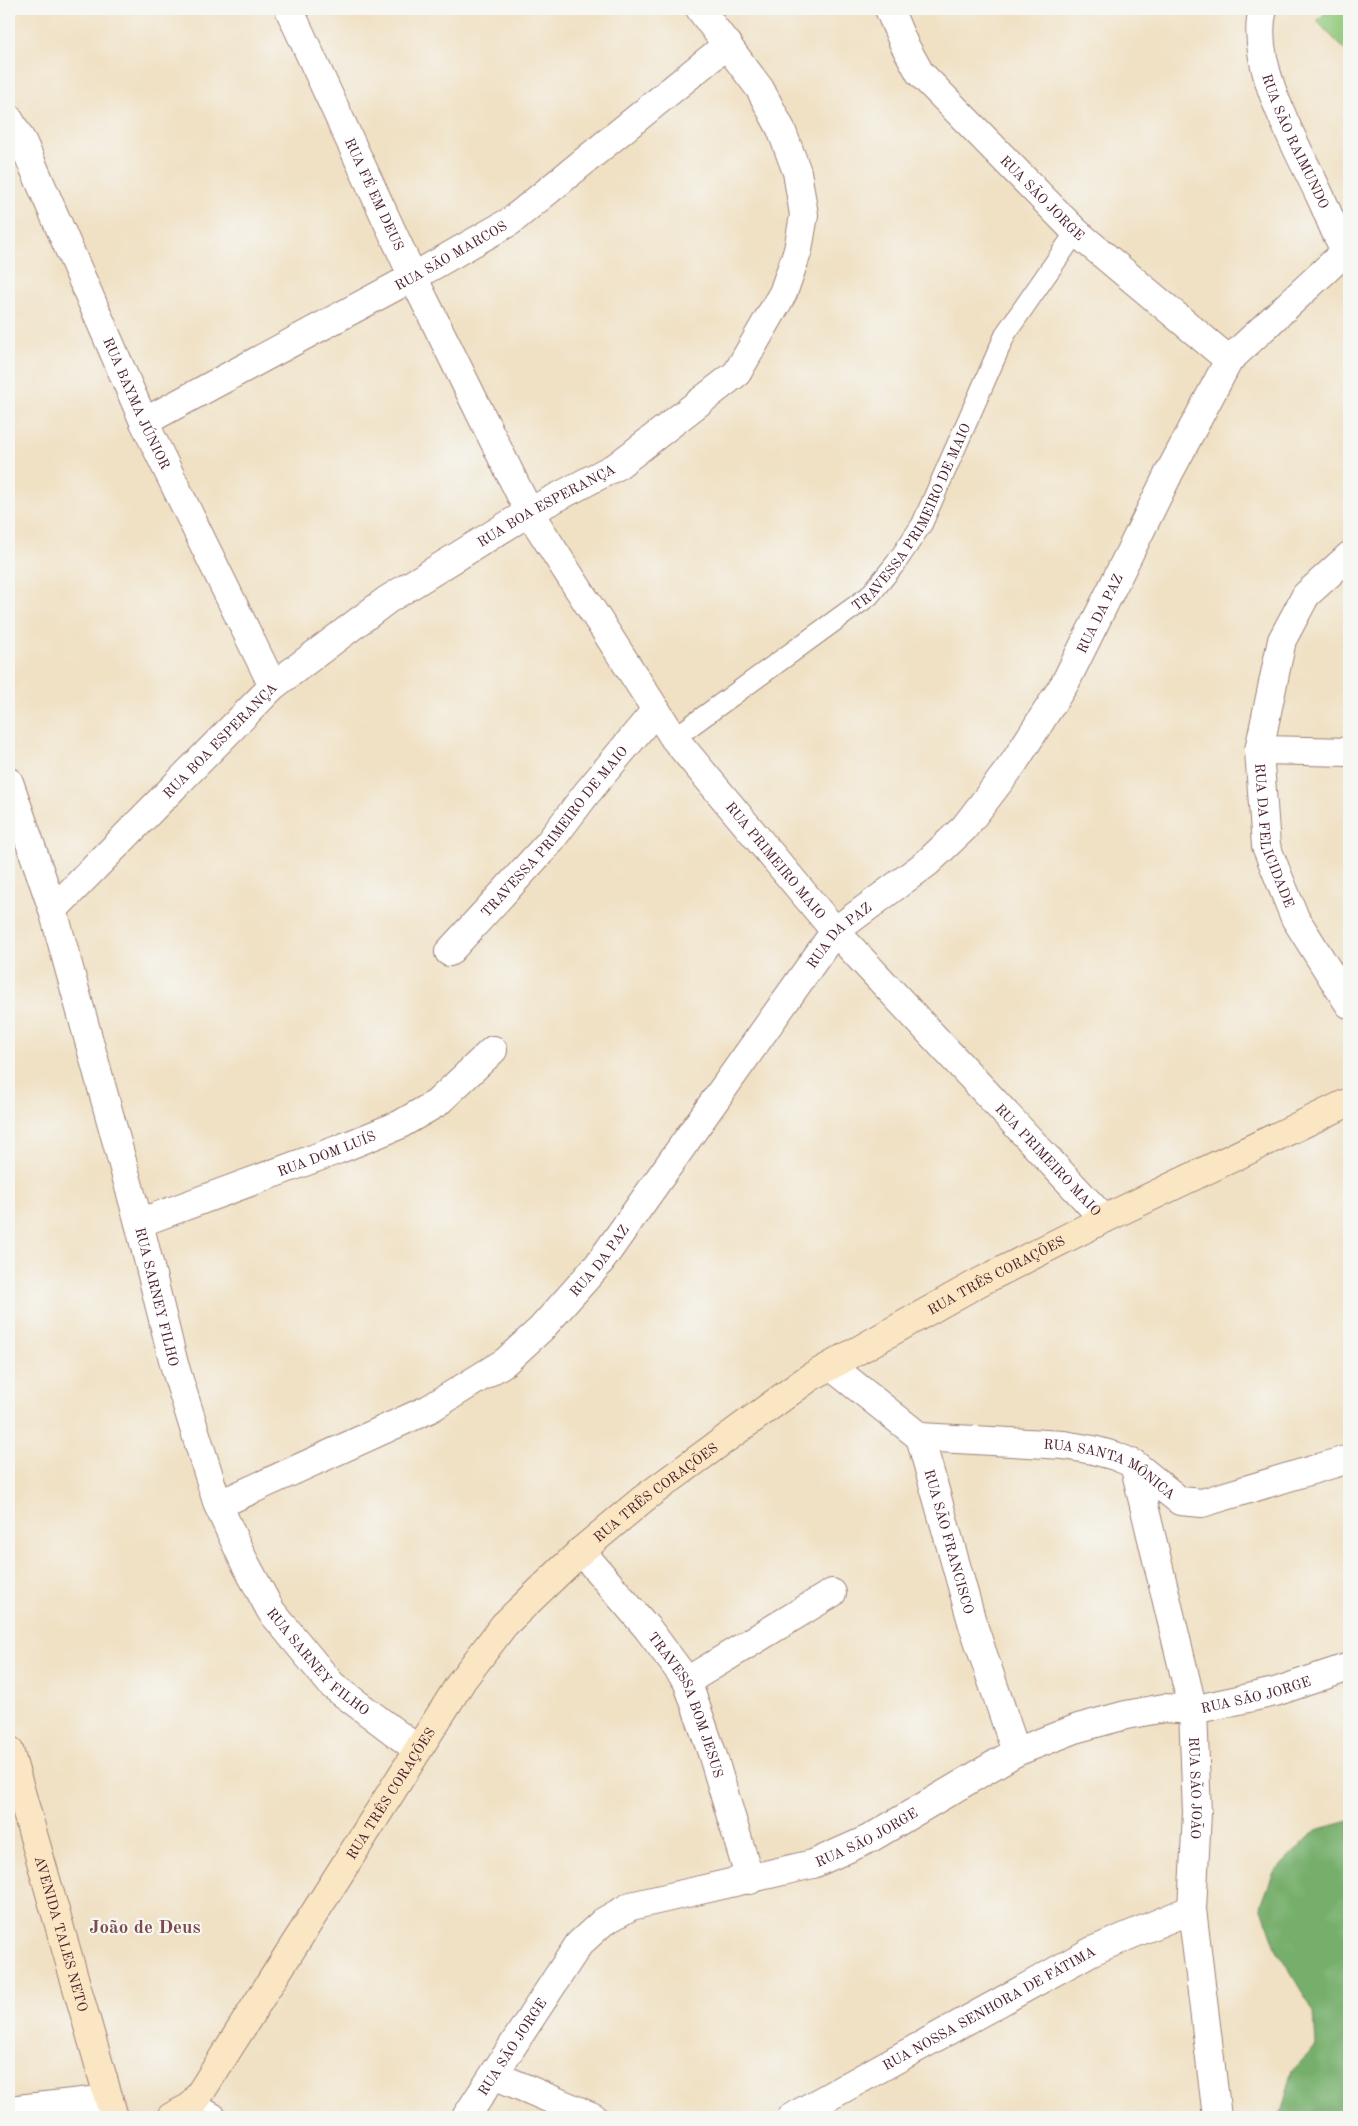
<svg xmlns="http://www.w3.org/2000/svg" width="1358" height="2126" font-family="'Old Standard TT',serif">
<rect width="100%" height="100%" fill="#f6f6f2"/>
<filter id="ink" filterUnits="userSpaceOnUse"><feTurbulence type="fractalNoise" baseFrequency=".02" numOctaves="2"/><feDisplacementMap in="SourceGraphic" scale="10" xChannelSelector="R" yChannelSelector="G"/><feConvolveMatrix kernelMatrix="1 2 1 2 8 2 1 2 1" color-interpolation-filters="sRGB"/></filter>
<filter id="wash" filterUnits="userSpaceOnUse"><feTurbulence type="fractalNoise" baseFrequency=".0096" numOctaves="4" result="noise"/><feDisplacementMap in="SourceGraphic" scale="20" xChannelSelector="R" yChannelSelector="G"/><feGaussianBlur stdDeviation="1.12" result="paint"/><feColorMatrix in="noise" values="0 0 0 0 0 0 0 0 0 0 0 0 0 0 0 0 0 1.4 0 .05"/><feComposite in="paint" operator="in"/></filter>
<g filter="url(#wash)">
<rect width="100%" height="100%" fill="#f0e1c4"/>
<path fill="#93cb7d" stroke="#6e7554" d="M1329,9H1349V54L1317,21Z"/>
<path fill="#76af6c" stroke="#60674c" d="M1349,1821V2117H1280L1293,2070L1316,2046L1314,2012L1277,1950L1261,1906L1273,1874L1316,1830Z"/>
</g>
<g filter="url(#ink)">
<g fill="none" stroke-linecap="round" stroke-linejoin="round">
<g stroke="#9d8078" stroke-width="22">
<g id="lane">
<path id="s1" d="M674,738L869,596L896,563L922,524L1006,333L1076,232"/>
</g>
</g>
<g stroke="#9d8078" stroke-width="30">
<g id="street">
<path id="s2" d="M289,9L413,277L529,512L674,738L835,931L1104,1219"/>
<path id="s3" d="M889,9L904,44L920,73L1076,232L1229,360"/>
<path id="s4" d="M1263,9C1248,64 1297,146 1320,196C1329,214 1336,239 1349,254"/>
<path id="s5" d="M9,119L23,143L144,422L273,686"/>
<path id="s6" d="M144,422L413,277L511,221L728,44"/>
<path id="s7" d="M1349,556L1306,595L1282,640L1259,750L1266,846L1295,918L1349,1004"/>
<path d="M1259,750L1349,752"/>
<path id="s8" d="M9,782L53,910L139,1223L174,1364L218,1505L244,1561L271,1611L332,1685L417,1749"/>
<path id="s9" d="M53,910L273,686L387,600L529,512L617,466L737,373L783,293L798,250L804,215L797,172L781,129L760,89L700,9"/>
<path id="s10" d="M449,952L548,844L586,794L656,710"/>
<path id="s11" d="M139,1223L337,1150L399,1125L437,1103L493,1050"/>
<path id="s12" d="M832,1367L920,1437L972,1622L1016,1752"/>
<path id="s13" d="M920,1437L1064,1445L1093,1450L1115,1456L1134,1464L1180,1501L1202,1503L1349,1459"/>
<path id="s14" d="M1134,1464L1193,1710L1197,1813L1192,1909L1217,2117"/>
<path id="s15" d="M218,1505L429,1409L505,1362L541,1329L598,1265L835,931L927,863L964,828L1013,764L1065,683L1169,473L1229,360L1346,251"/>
<path id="s16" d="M581,1551L648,1629L687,1681L712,1753L750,1880"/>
<path d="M687,1681L832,1593"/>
<path d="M494,2075L593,2117"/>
<path d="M192,2106L212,2117"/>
<path d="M9,2110L109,2099"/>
<path id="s17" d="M466,2117L579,1944L603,1922L631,1906L813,1864L869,1839L1016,1752L1078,1728L1126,1715L1164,1708L1193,1710L1275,1692L1349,1667"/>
<path id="s18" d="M792,2117L1092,1951L1192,1909"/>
</g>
</g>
<g stroke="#9d8078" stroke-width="30">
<g id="secondary">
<path id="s19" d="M9,1750L114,2117"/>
<path id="s20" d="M171,2117L192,2106L463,1679L504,1625L581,1551L643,1499L809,1378L978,1283L1104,1219L1349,1102"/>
</g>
</g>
<use href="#lane" stroke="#fff" stroke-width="20"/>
<use href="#street" stroke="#fff" stroke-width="28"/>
<use href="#secondary" stroke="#fbe6c4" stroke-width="28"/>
</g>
</g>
<g text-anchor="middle" stroke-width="4.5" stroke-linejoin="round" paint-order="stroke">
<g font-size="14" fill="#4a1f2b" stroke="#f6f6f2">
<text dy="5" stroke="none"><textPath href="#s4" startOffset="139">RUA SÃO RAIMUNDO</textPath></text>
<text dy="5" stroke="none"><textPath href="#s2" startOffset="204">RUA FÉ EM DEUS</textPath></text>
<text dy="5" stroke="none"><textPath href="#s3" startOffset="246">RUA SÃO JORGE</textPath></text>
<text dy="5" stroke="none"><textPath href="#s6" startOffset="349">RUA SÃO MARCOS</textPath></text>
<text dy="5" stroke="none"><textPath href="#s5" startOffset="312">RUA BAYMA JÚNIOR</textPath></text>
<text dy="5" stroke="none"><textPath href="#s9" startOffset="642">RUA BOA ESPERANÇA</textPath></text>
<text dy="5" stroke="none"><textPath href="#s1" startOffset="331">TRAVESSA PRIMEIRO DE MAIO</textPath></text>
<text dy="5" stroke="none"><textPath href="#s15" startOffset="1285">RUA DA PAZ</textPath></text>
<text dy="5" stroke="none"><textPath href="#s9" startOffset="238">RUA BOA ESPERANÇA</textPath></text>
<text dy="5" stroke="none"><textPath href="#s10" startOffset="160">TRAVESSA PRIMEIRO DE MAIO</textPath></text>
<text dy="5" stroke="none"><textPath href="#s7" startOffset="309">RUA DA FELICIDADE</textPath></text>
<text dy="5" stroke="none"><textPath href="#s2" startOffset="985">RUA PRIMEIRO MAIO</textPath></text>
<text dy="5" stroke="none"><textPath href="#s15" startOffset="865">RUA DA PAZ</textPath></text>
<text dy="5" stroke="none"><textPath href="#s11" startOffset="200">RUA DOM LUÍS</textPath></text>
<text dy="5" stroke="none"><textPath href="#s2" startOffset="1390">RUA PRIMEIRO MAIO</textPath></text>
<text dy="5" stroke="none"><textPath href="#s15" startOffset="460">RUA DA PAZ</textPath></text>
<text dy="5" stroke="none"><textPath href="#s20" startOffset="1204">RUA TRÊS CORAÇÕES</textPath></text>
<text dy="5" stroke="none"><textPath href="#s8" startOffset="536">RUA SARNEY FILHO</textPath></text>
<text dy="5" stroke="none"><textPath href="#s13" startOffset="196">RUA SANTA MÔNICA</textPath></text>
<text dy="5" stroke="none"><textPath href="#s20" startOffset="799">RUA TRÊS CORAÇÕES</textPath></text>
<text dy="5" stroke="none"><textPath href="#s12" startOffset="221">RUA SÃO FRANCISCO</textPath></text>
<text dy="5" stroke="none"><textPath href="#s8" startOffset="941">RUA SARNEY FILHO</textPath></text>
<text dy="5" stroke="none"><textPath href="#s17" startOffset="939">RUA SÃO JORGE</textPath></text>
<text dy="5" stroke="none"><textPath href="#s16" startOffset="189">TRAVESSA BOM JESUS</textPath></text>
<text dy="5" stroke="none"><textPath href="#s14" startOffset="331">RUA SÃO JOÃO</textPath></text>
<text dy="5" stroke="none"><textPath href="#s20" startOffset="394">RUA TRÊS CORAÇÕES</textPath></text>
<text dy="5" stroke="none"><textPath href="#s17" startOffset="518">RUA SÃO JORGE</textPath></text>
<text dy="5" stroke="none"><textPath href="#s19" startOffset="191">AVENIDA TALES NETO</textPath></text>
<text dy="5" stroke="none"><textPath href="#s18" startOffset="225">RUA NOSSA SENHORA DE FÁTIMA</textPath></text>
<text dy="5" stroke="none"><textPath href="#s17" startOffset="84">RUA SÃO JORGE</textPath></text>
</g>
<g font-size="19" font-weight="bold" fill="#7c4b4a" stroke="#f6f6f2">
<text x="145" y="1933">João de Deus</text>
</g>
</g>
<rect width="1358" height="2126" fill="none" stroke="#f6f6f2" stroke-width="30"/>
</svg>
